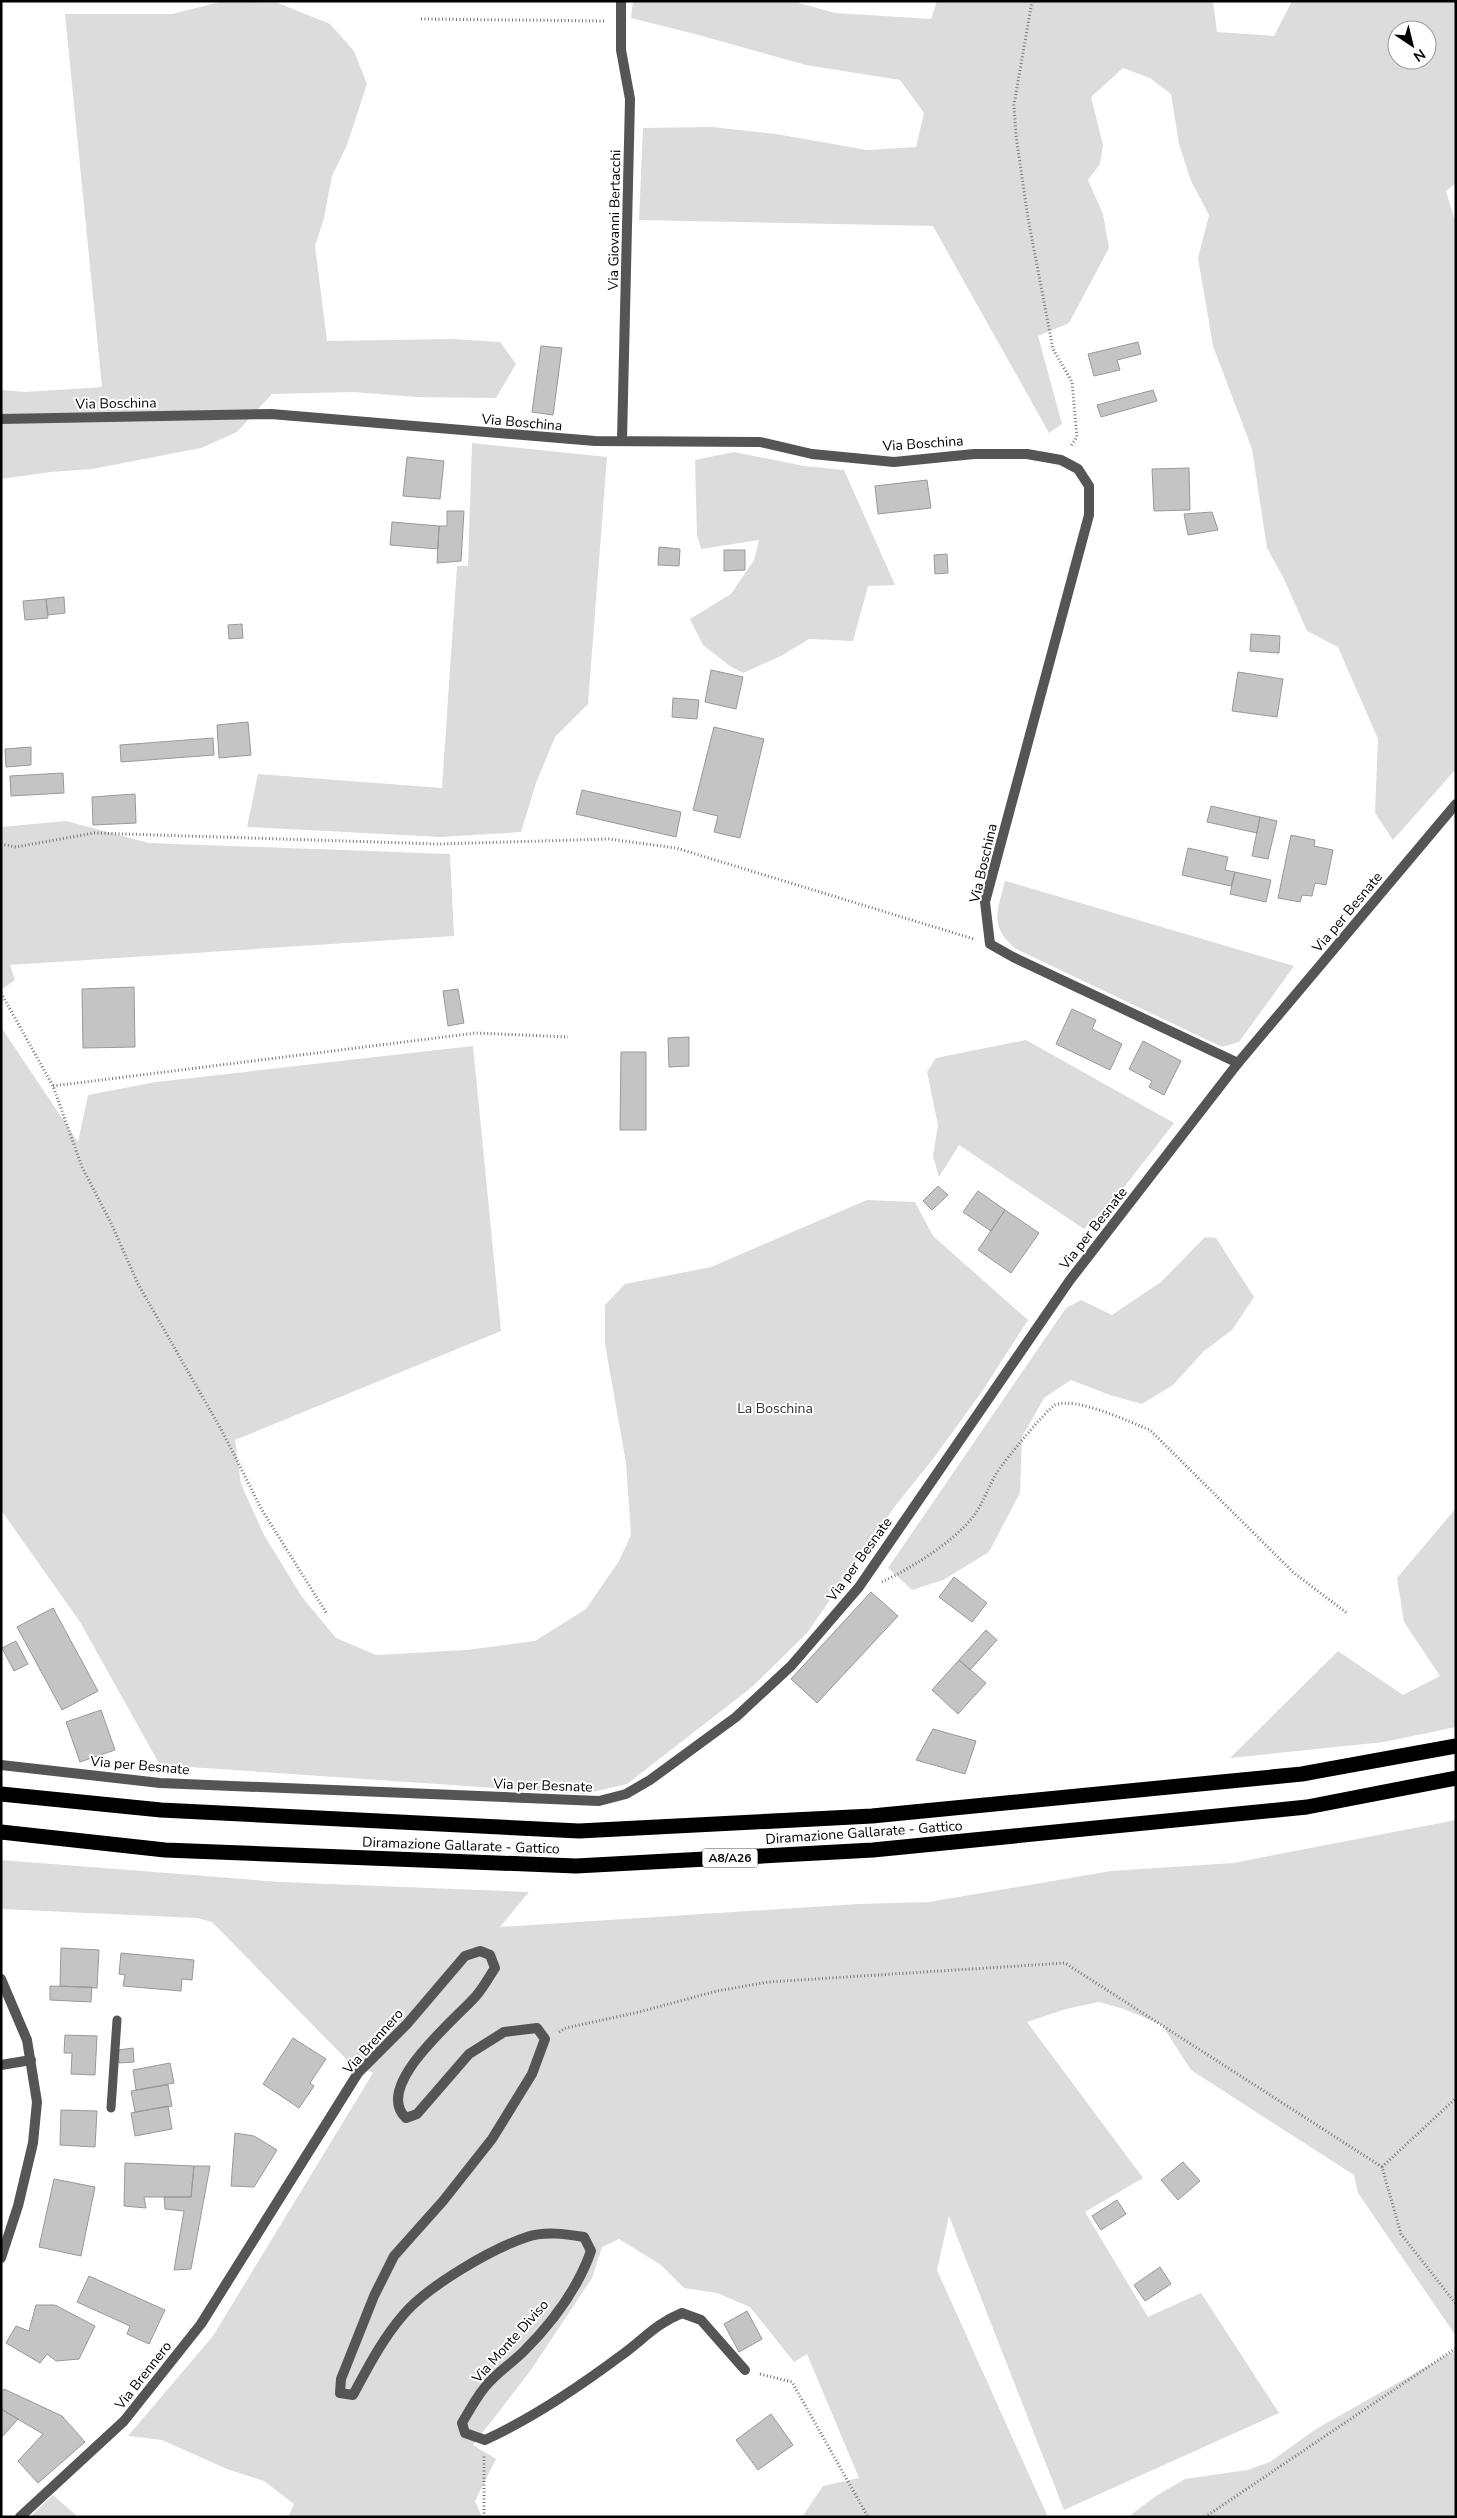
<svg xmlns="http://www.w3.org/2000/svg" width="1457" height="2518" font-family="'Nunito Sans',sans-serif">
<rect width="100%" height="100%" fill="#fff"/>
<path fill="#dcdcdc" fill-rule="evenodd" d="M224,1L278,3L330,24L354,51L367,84L347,145L332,176L324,218L315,246L327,341L453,339L500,342L516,364L496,398L416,397L354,392L272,394L237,432L201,448L92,469L51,472L1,479V390L25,392L102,387L65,14H172Z
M633,1H792L835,13L931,19L937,1H1213L1217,32L1274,36L1292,1H1456V183L1446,191L1456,224V769L1393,840L1375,813L1378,739L1338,647L1307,631L1284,579L1267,548L1252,449L1213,346L1198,258L1209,215L1191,181L1179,144L1171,94L1150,78L1123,68L1091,97L1103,145L1100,164L1088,180L1103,214L1109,248L1069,323L1038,336L1062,424L1049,433L933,226L639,220L643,128L712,127L776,134L867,150L916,147L924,113L900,80L806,65L695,34L631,18ZM1397,30H1427V60H1397Z
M472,443L607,457L588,704L555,737L536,783L521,832L441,837L247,827L258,774L442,788L457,566H468Z
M734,452L804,466L844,470L895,585L868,586L853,641L809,639L781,656L743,673L730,666L703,645L690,619L731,594L754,560L759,540L701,549L697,535L695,460Z
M66,821L149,843L450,854L454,936L10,965L15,980L1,990V827Z
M1005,881H1006L1294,966L1239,1042L1222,1047L1016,949C989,926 997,912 1005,881Z
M1,1027L78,1142L88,1095L156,1082L473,1046L501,1331L235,1440L241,1484L264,1535L302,1597L336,1638L376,1655L467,1650L535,1641L586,1609L619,1561L631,1535L626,1463L605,1344V1305L625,1284L711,1267L867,1200L915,1202L933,1236L1028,1320L983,1390L933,1459L895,1506L807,1633L752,1687L627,1784L584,1794L160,1765L80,1622L1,1510Z
M1026,1040L1174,1123L1118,1195L1084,1229L959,1145L939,1177L933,1156L938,1125L927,1072L936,1058Z
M1205,1237L1216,1238L1254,1297L1232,1330L1204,1351L1173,1385L1142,1404L1110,1395L1071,1380L1044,1398L1022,1437L1020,1493L989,1552L943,1580L912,1590L888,1568L1066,1308L1081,1300L1112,1315L1161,1282Z
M1456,1508V1727L1384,1742L1230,1758L1338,1651L1403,1695L1440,1676L1404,1622L1397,1578Z
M1456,1820V2336L1358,2193L1354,2175L1191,2070L1162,2025L1124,2009L1099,2002L1066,2009L1027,2022L1143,2178L1085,2212L1148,2317L1201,2293L1279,2413L1064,2510L949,2216L937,2270L1048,2517H802L823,2486L859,2478L807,2354L794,2362L750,2307L717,2293L684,2288L661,2265L619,2239L602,2247L592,2278L531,2370L473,2445L496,2459L475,2501L482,2517H288L294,2504L264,2481L227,2469L162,2440L128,2436L213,2336L373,2073L348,2061L212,1922L197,1918L1,1909V1860L280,1882L529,1892L500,1927L858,1904L929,1902L1111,1871L1233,1863Z
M1456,2350V2517H1128L1156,2496L1185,2479L1247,2470L1270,2462L1316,2429Z
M53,2495L78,2517H30Z"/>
<path fill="#c4c4c4" stroke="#999" d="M1138,342L1141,354L1117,360L1120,370L1094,376L1088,354Z
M541,346L562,348L553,415L532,412Z
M1153,390L1157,401L1101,417L1097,405Z
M407,457L444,461L440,499L403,496Z
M1189,468L1190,510L1154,511L1152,469Z
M927,480L931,508L878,514L875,486Z
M447,511H464L461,561L437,563L439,526H447Z
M1212,512L1218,530L1188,535L1184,514Z
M392,522L439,526L438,549L390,545Z
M659,547L680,549L679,566L658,565Z
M724,550H745V570L724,571Z
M947,554L948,573L935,574L934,555Z
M64,597L65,613L48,615L46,599Z
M46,599L48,618L25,620L23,601Z
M242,624L243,638L229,639L228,625Z
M1251,634L1280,636L1279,653L1250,651Z
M711,670L743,677L736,709L705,702Z
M1238,672L1283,679L1277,717L1232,711Z
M673,698L699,700L697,719L672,717Z
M248,722L251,755L219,758L217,725Z
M714,727L764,739L740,838L714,832L718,816L693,810Z
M213,738L214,755L121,762L120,745Z
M31,747V765L6,767L5,749Z
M63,773L64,793L11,796L10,776Z
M582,790L681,812L676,837L576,814Z
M135,794L136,823L93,825L92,797Z
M1211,806L1260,817L1257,833L1207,822Z
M1260,817L1277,821L1268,859L1252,856Z
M1291,835L1315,840L1314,846L1333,850L1326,885L1315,883L1312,896L1302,895L1300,902L1278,898Z
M1188,848L1228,857L1225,870L1235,872L1231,886L1182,875Z
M1235,872L1271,880L1266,902L1230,894Z
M134,987L135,1047L83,1048L82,989Z
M458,989L464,1023L448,1026L443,991Z
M1072,1009L1096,1020L1092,1029L1122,1044L1110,1070L1056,1044Z
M689,1037V1066L669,1067L668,1038Z
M1143,1041L1181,1061L1164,1095L1149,1087L1152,1081L1129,1069Z
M621,1052H646V1130H620Z
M938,1186L948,1195L932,1210L923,1201Z
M978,1191L1005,1210L991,1231L963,1212Z
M1005,1210L1039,1233L1011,1273L978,1250Z
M954,1577L987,1603L972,1622L939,1597Z
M871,1592L898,1616L817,1703L791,1679Z
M53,1608L98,1691L62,1710L17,1627Z
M986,1630L997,1640L970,1670L959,1660Z
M16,1641L28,1664L14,1671L2,1648Z
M959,1660L986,1683L958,1714L932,1690Z
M101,1710L115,1750L80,1762L66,1722Z
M933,1729L976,1741L965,1774L916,1760Z
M61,1948L99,1950L97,1988L60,1986Z
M121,1953L194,1960L192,1980L182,1979L181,1991L123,1986L125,1975L119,1974Z
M50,1986L92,1987L91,2002L50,2000Z
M65,2035L97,2036L95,2075L71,2074L72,2053H64Z
M293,2038L326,2059L310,2083L314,2086L299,2108L263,2084Z
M133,2048L134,2062L119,2063L118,2050Z
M170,2063L174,2083L136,2090L133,2070Z
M168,2085L172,2106L135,2112L131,2091Z
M168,2106L172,2129L135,2136L131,2113Z
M61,2110L97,2111L95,2147L60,2145Z
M235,2133L254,2136L277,2150L254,2187L231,2186Z
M1183,2162L1200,2181L1178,2200L1161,2180Z
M125,2163L194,2166L191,2197H144L146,2208L124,2206Z
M194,2166H210L191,2269L174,2270L184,2211L165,2209L164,2197H191Z
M54,2179L95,2187L81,2256L39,2247Z
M1117,2200L1126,2214L1101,2230L1092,2216Z
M1160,2267L1171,2284L1145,2301L1134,2285Z
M89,2276L165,2310L149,2344L127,2334L130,2326L77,2302Z
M36,2305H55L95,2326L79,2359L56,2361L47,2354L40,2363L6,2343L16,2326L29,2331Z
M747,2311L762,2339L739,2352L724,2324Z
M4,2389L62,2416L85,2442L38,2483L18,2461L43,2434L1,2409V2393Z
M1,2409L18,2419L1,2438Z
M771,2414L793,2445L758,2470L736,2440Z"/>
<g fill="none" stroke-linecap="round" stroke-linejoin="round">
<path stroke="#777" stroke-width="3" stroke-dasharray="1 2.5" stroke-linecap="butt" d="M1032,1L1014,105L1016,136L1028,218L1053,349L1072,382L1077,437L1070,447
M421,19L606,21
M1,844L16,847L94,833L438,844L609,839L676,848L974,939
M1,993L53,1086L82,1167L112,1225L138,1284L222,1431L262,1510L327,1614
M53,1086L476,1033L568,1037
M882,1582C911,1568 952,1543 972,1518C983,1505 988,1486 998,1471C1005,1460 1046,1410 1055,1405C1075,1396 1130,1422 1150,1430L1294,1573L1348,1614
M559,2032L566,2028L639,2012L717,1991L768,1982L1065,1963L1382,2167L1401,2234L1456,2304
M1382,2167L1456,2098
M760,2374L792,2382L868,2517
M484,2517V2455
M1205,2517L1456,2348"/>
<path stroke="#555" stroke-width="9" d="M111,2108L117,2020"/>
<path stroke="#555" stroke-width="10" d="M621,1V50L630,99L622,440
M1,419L271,414L595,441L760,442L812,454L894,462L974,454H1027L1061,460L1078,469L1089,486V515L985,902L990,944L1013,957L1238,1063
M1,1979L27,2040L37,2102L33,2143L18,2206L1,2258
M1,2065L31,2060
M20,2517L124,2421L201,2324L358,2073L407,2024L465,1956L480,1951L490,1955L495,1968C489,1977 483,1988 476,1996C456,2019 372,2086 406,2118L417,2114L469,2054L504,2032L537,2028L545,2039L532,2074L492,2139L443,2201L394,2256L374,2296L341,2379L340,2393L353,2395C368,2367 383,2338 404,2314C428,2286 491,2249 527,2237C545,2231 565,2234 584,2237L591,2251C578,2288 552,2323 524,2351C511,2364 496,2373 485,2387C476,2398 469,2411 462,2423L465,2433L485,2440C533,2418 576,2389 619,2357C642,2341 655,2324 682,2313L701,2320L745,2370"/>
<path stroke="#555" stroke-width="10" d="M1,1765L160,1783L599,1801L626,1794L650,1780L736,1717L791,1666L859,1587L1070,1280L1238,1063L1456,804"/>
<path stroke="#000" stroke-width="15" d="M1,1794L161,1810L579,1831L872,1816L1302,1774L1456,1746
M1,1832L165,1850L576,1866L873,1850L1307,1807L1456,1778"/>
</g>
<g text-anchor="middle" stroke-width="4" stroke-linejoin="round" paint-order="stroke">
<rect fill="#fff" stroke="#4c4c4c" stroke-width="1" x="702.5" y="1848.5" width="55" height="19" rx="4"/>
<g font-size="12" font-weight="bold" fill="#000">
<text x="730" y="1862">A8/A26</text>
</g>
<g font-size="14" fill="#000" stroke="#fff">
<text transform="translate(614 220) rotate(-89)" y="5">Via Giovanni Bertacchi</text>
<text transform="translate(116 403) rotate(-1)" y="5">Via Boschina</text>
<text transform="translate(522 422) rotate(5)" y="5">Via Boschina</text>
<text transform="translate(923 443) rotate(-4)" y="5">Via Boschina</text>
<text transform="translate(983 863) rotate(-77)" y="5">Via Boschina</text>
<text transform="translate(1347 912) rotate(-50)" y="5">Via per Besnate</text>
<text transform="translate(1093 1228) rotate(-52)" y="5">Via per Besnate</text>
<text transform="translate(859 1559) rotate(-54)" y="5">Via per Besnate</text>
<text transform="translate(140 1765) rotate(5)" y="5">Via per Besnate</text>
<text transform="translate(543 1785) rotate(2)" y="5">Via per Besnate</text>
<text transform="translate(864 1832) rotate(-4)" y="5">Diramazione Gallarate - Gattico</text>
<text transform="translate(461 1845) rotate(2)" y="5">Diramazione Gallarate - Gattico</text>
<text transform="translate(373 2041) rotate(-48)" y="5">Via Brennero</text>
<text transform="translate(510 2341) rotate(-48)" y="5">Via Monte Diviso</text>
<text transform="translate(143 2375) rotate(-52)" y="5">Via Brennero</text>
</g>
<g font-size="14" fill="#333" stroke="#fff">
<text x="775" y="1413">La Boschina</text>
</g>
</g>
<rect width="1457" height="2518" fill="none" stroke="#000000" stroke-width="5"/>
<g transform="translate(1412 45) rotate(145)"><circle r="24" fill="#ffffff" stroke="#999999"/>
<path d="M0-4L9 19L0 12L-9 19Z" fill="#000000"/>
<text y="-8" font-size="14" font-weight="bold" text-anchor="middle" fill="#000000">N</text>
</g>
</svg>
